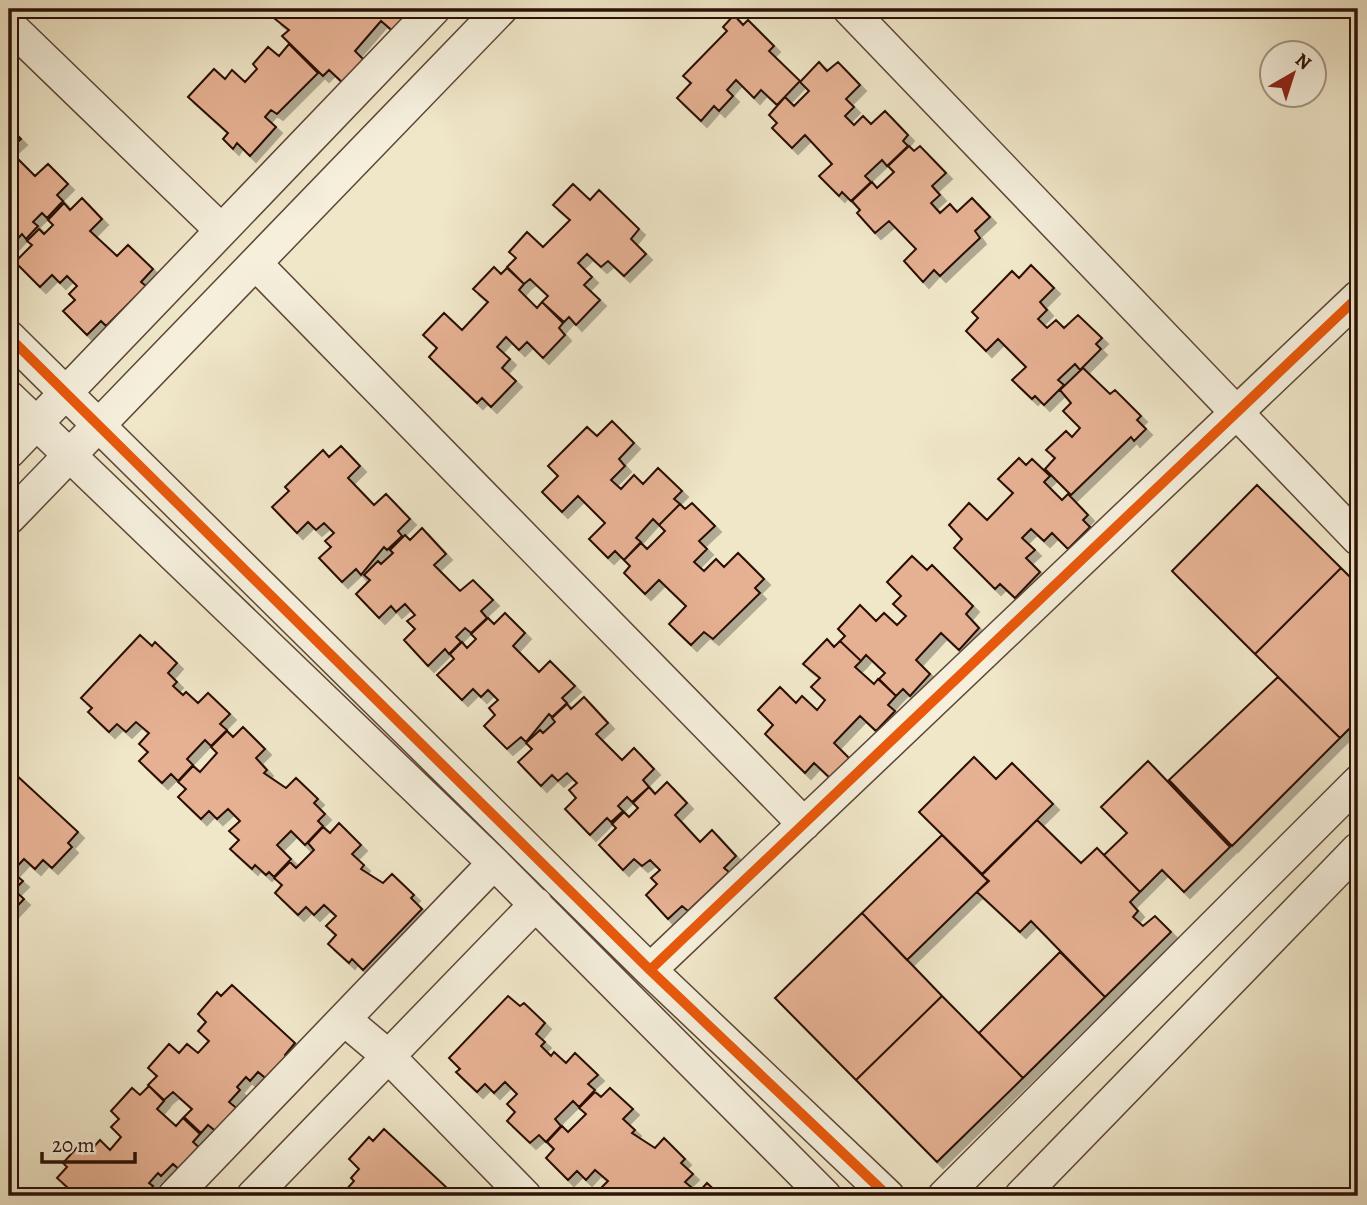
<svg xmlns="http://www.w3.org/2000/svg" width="1367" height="1205" font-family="Alegreya,serif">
<defs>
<filter id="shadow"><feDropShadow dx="6" dy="6" stdDeviation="0" flood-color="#0004"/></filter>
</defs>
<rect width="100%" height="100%" fill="#f0e7c9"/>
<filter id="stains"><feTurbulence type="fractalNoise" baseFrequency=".00286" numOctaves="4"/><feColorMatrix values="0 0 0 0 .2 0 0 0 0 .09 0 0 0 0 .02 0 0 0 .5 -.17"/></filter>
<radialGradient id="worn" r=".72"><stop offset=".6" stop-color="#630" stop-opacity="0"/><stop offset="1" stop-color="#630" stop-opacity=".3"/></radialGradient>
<path fill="#e6b193" stroke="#2a1106" stroke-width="2" filter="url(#shadow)" d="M285,9H327L331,13L335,9H409L413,12L395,33L381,21L355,51L365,61L344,84L329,70L323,76L282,36L289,30L275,19Z
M734,15L743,25L748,20L774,46L769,51L800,81L777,105L761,90L754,98L736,80L727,90L733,96L719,111L714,106L701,121L677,98L691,83L683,76L727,31L723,27Z
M289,44L318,73L277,114L271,110L265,117L276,127L250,156L237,143L233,149L223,139L228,133L188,97L214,69L225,79L232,70L245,82L257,69L253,64L268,47L279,56Z
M819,62L827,71L838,62L860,85L846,99L854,107L845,116L854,125L863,116L871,124L885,111L908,135L903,141L908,146L887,166L882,160L865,176L871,182L851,201L842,192L839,196L819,176L832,164L805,135L792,148L772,128L777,123L769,115L785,97L794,106L809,91L800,82Z
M9,127L21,139L9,150L35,176L48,164L68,184L57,195L63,201L47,218L42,213L33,222L38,226L26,239L22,234L9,248Z
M909,146L914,151L920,146L946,173L932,186L940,195L931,203L940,213L950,204L957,212L972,198L990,217L975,231L980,238L962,255L940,276L934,270L923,282L904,261L916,249L889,221L875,233L857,213L860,210L852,201L872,182L877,188L894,172L888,166Z
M573,184L590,200L599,190L639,229L631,239L646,254L624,276L608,261L601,267L587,254L578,263L592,277L584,285L600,300L576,325L569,317L564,322L542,302L548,296L530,279L524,284L507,267L516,258L509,252L527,232L543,247L570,220L553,205Z
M82,198L102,219L90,231L117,256L128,245L153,269L141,282L146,286L106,326L101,321L87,335L63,311L75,300L69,294L77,286L67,276L60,283L52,275L40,287L15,262L32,245L27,241L39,229L44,234L53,225L48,220L64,203L70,210Z
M1031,265L1054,288L1040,302L1047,310L1038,319L1047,328L1056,320L1064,328L1078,315L1102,338L1096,344L1101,349L1080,370L1075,364L1058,380L1064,385L1044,405L1035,396L1032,399L1012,380L1026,367L998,339L986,351L966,331L978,318L972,312L1012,271L1019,278Z
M494,267L501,274L507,268L524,284L519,290L537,308L542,302L563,323L559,328L565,335L543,358L527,342L519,350L506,337L497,347L510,359L502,368L516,381L491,407L482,398L477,403L429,357L437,348L423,335L444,313L462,330L488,302L473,289Z
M1083,368L1110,394L1115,390L1141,416L1137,420L1146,429L1134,441L1131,437L1071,495L1045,469L1055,458L1046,450L1066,431L1072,437L1080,428L1063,411L1071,403L1060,390Z
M612,421L634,443L619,459L625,466L611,480L621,489L634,475L643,484L658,468L682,491L674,499L680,504L659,525L653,519L636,538L641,542L624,560L615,551L608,558L589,539L605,523L578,496L562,512L542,492L558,476L548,466L587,427L597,436Z
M341,446L360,466L348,478L374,505L386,494L410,519L398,531L402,536L387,550L384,547L361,575L356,569L342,582L319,558L331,547L325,541L334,533L324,523L316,530L308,522L297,533L272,507L289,491L285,487L323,450L329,457Z
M1019,458L1026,465L1032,459L1050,476L1044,482L1062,500L1068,494L1088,515L1083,520L1090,527L1068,549L1052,533L1044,541L1031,529L1022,538L1035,550L1026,558L1040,572L1015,598L1000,584L995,589L954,548L962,539L949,525L969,503L987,520L1013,493L998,479Z
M1257,485L1341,568L1255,654L1172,571Z
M692,503L715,526L699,541L707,549L694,562L704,571L716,559L724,567L738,553L764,579L755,588L760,593L713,639L704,632L691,645L669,624L686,606L659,580L645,594L624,573L630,566L624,560L641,543L647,549L665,531L659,525L680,504L685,509Z
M422,528L446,554L434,565L460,591L473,580L493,600L481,611L487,618L471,633L465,628L456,637L461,642L449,654L445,649L428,666L404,640L415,629L407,621L415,615L405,604L396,612L391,606L379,618L356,594L370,580L364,575L378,561L381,564L393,553L390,550L405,535L410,540Z
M912,556L927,570L932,565L973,606L966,614L979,628L959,650L941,633L916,660L930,674L910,696L903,689L896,696L879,679L885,673L866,655L861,661L840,641L845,636L838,629L860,605L876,621L884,613L897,625L906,616L893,604L901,596L887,582Z
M1341,568L1358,585V720L1340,738L1255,654Z
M505,613L525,633L513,646L539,672L550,661L575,686L562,698L567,703L552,717L549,714L526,742L521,737L507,749L484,726L495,715L489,708L498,700L488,690L481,697L473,689L462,700L437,675L454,659L450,654L462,642L467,648L476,639L471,634L488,618L494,624Z
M140,635L152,646L155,642L177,663L168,673L177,682L173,686L183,695L186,692L198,703L208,693L230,714L220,724L227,730L211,746L205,740L187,759L193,765L178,781L171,774L162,783L139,761L148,752L139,744L149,733L136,722L126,732L117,724L109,732L88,712L92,708L81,698Z
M827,639L834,647L840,641L861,661L855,667L874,684L878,679L896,696L888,705L895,711L876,731L860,716L834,743L850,759L831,779L814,763L805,773L765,734L773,725L758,710L780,687L796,703L802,696L817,710L825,700L811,687L820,678L803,664Z
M1278,677L1340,738L1232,846L1169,780Z
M584,697L608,723L596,734L622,760L634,748L654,769L643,780L649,787L632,802L627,797L618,806L623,811L611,822L607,818L590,835L565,809L576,798L569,790L577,783L567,773L558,781L552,775L541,786L518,762L532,749L526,743L540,730L543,733L555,722L552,718L567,704L571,709Z
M243,727L265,749L256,758L267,770L264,773L286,788L296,778L318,799L314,803L325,814L318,821L323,826L305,845L291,831L277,845L291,859L274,877L269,872L266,875L255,865L252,869L230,849L239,840L229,831L240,821L228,809L217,819L209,811L201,819L178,797L186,789L178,782L193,766L200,772L217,753L211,747L227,731L233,737Z
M974,757L996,779L1012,763L1053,804L982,874L919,812Z
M1148,761L1230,847L1184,892L1162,870L1140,892L1104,855L1127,833L1101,807Z
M14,773L78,832L68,843L72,847L52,868L43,860L35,869L24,859L12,872L23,881L14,890L24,899L9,915V779Z
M667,782L687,803L675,815L700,842L712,830L736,856L724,868L729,872L688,911L682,906L668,919L646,895L657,884L651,878L660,870L650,860L642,866L634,859L623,870L599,845L616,828L612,824L624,812L629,817L638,808L633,803L649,787L655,794Z
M1037,820L1081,863L1097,848L1140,892L1130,902L1138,911L1133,917L1143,926L1155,916L1171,932L1105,997L1031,921L1020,932L977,892L989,881L982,875Z
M339,823L361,845L352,854L364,865L361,869L383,883L392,874L414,895L411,898L422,909L363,970L352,959L349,963L328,944L336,935L326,926L336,916L324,905L314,915L306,907L298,915L275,893L282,885L274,878L290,862L296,868L314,850L308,843L323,827L330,833Z
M942,835L988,881L907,960L862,913Z
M862,913L942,996L856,1080L775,998Z
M1060,952L1105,997L1023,1078L979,1033Z
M232,985L295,1043L285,1055L289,1059L269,1081L258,1072L250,1081L246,1077L237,1087L240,1090L229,1102L240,1111L219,1134L208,1125L201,1133L184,1117L192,1109L173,1092L164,1100L148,1085L157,1076L148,1068L169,1044L179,1053L187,1044L198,1053L209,1041L198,1031L206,1022L198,1014L217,992L221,996Z
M508,996L520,1006L524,1003L545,1023L536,1034L545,1042L541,1046L551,1056L554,1052L566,1063L575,1053L598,1075L588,1084L595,1090L579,1107L573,1101L555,1119L561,1126L546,1142L539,1135L530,1143L507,1121L515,1112L507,1104L517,1094L505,1082L494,1093L485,1084L477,1092L456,1072L460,1069L449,1058Z
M942,996L1023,1078L937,1162L856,1080Z
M149,1086L164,1101L157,1109L176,1126L183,1118L200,1134L193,1142L203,1151L183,1173L173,1164L161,1176L158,1173L149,1183L153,1186L145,1196H77L57,1178L67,1167L63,1163L83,1141L91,1150L100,1140L110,1150L121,1137L111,1127L119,1119L111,1111L132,1088L140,1095Z
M610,1088L633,1109L623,1119L635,1130L632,1133L655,1148L664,1138L685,1159L681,1163L693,1174L685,1182L691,1187L681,1196H663L659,1192L654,1196H602L597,1192L608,1181L595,1170L586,1180L577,1171L568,1180L546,1158L554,1149L547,1142L562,1126L568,1132L586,1114L579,1108L595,1092L601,1097Z
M384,1129L447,1188L439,1196H334L342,1188L345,1191L354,1181L351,1178L359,1169L349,1159L369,1137L373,1141Z
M707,1183L721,1196H682L691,1187L697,1194Z"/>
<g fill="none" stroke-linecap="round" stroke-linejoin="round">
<g stroke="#5c4637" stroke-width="35">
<path id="street" d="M849,9L1358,539
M9,25L221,230
M256,264L804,824
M9,337L650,970L888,1196
M9,397L494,863L825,1196
M9,452L434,9
M9,518L501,9
M650,970L1358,297
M344,1019L388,1056L525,1196
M174,1196L494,863
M253,1196L536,904
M944,1196L1358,782
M1021,1196L1358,849"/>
</g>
<use href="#street" stroke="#f5efdc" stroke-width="32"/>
<g stroke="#f5efdc" stroke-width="15">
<path id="cycleway" d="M9,337L650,970L888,1196
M650,970L1358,297"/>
</g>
<use href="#cycleway" stroke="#e8590c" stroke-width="10"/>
</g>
<rect width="1367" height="1205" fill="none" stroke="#f0e7c9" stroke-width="35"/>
<rect x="10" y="10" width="1346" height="1184" fill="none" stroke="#2a1106" stroke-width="3.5"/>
<rect x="18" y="18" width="1332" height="1170" fill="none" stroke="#2a1106" stroke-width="2"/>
<g transform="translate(1293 74) rotate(39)"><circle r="33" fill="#f5efdc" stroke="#a49686" stroke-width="2"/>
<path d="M0-5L12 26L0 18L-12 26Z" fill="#8f2418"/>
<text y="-10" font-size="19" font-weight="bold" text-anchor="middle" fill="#2a1106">N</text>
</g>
<path d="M42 1152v10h93v-10" fill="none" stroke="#2a1106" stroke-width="3.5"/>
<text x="52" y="1152" font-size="21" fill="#2a1106" stroke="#f5efdc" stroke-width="5" paint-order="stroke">20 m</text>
<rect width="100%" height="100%" filter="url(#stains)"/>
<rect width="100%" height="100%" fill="url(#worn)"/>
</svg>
